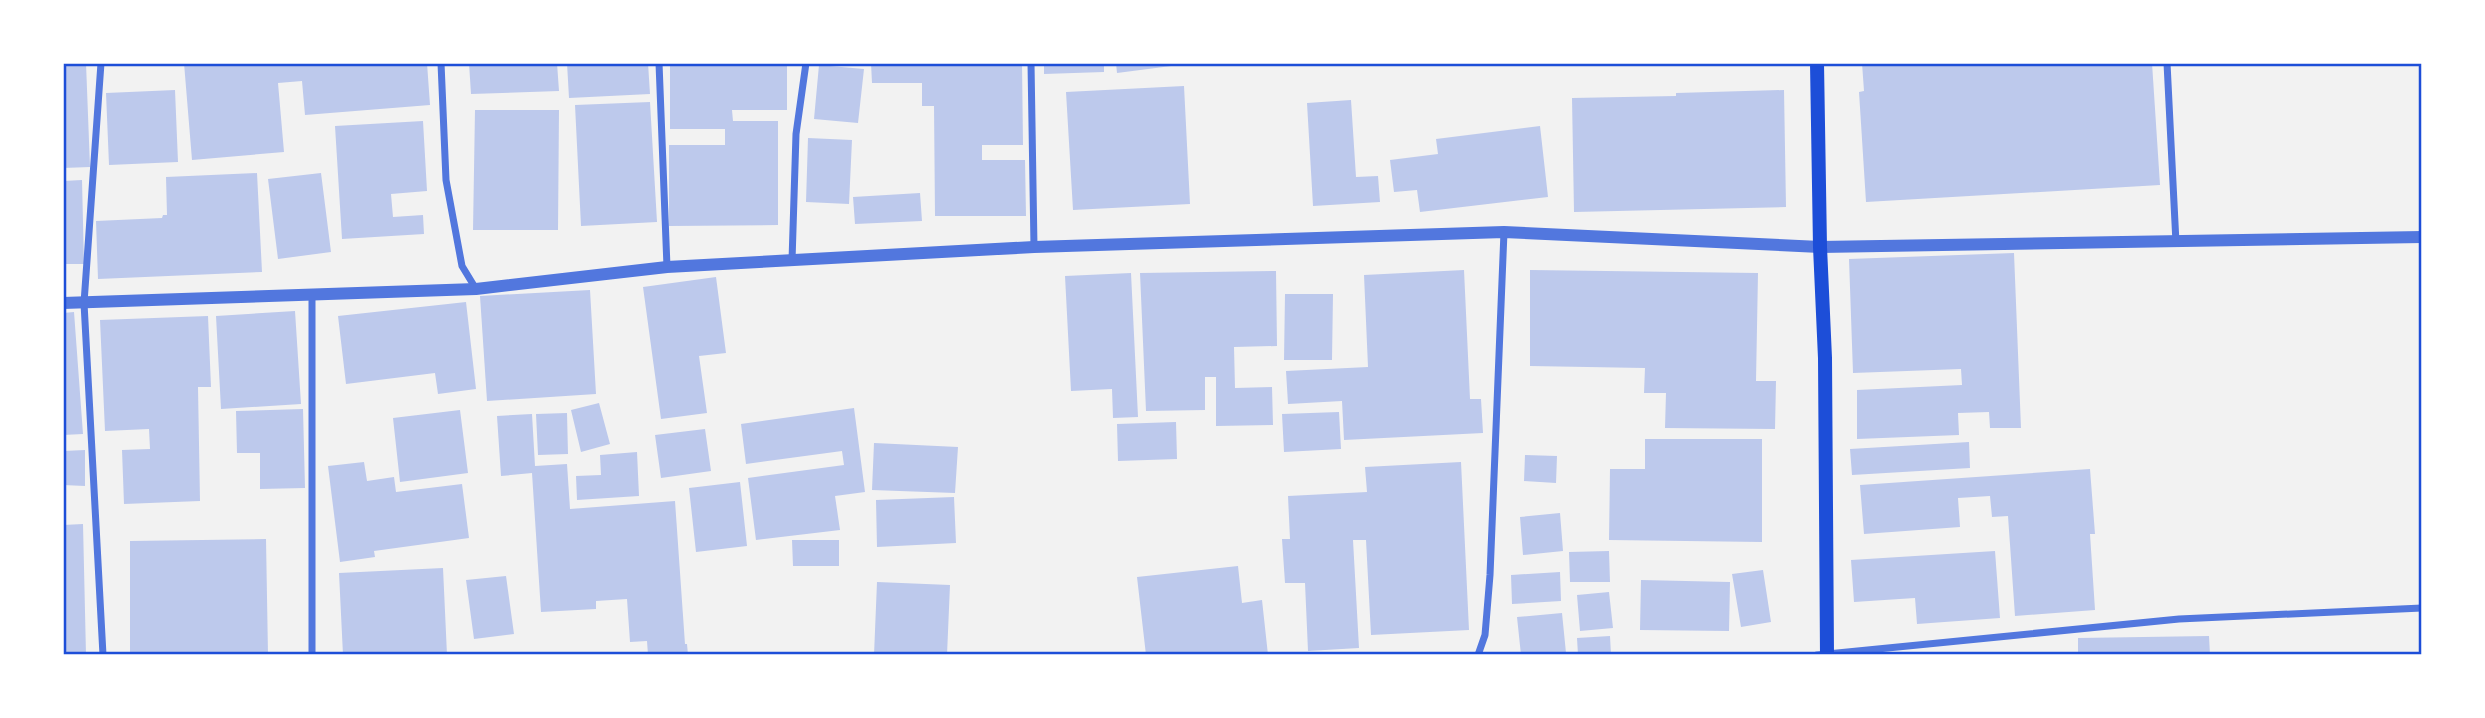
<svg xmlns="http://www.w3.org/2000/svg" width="2485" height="718" font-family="'Varela Round',sans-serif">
<rect width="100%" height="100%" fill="#f2f2f2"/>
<path fill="#bdc9ec" d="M63,63H86L90,167L63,168Z
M184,63H427L430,105L305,115L302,81L278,83L284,152L192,160Z
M469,63H557L559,91L471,94Z
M567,63H648L650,94L569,98Z
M670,63H787V110H732L733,121H778V225L669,226V145H725V129H670Z
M871,63H1022L1023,145H982V160H1025L1026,216H935L934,106H922V83H872Z
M1044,63H1104V72L1044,74Z
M1116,63H1179V65L1117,73Z
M1862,63H2152L2160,185L1866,202L1859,92L1864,91Z
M819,65L864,69L858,123L814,119Z
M1184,86L1190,204L1073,210L1066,92Z
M175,90L178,162L109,165L106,93Z
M1784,90L1786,207L1574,212L1572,98L1676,96V93Z
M1351,100L1356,177L1378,176L1380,202L1313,206L1307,103Z
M650,102L657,222L581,226L575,105Z
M475,110H559L558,230H473Z
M423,121L427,191L391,194L393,217L423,215L424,234L342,239L335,126Z
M1540,126L1548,197L1420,212L1417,190L1394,192L1390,160L1438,154L1436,139Z
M808,138L852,140L849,204L806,202Z
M257,173L262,272L98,279L96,221L162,218L163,215H167L166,177Z
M321,173L331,252L278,259L268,179Z
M82,180L84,264H63V181Z
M920,193L922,221L855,224L853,197Z
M2014,253L2021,428H1990L1989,412L1958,413L1959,435L1857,439V390L1962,385L1961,369L1853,373L1849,259Z
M1464,270L1470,399H1481L1483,433L1344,440L1342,401L1288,404L1286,371L1368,367L1364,275Z
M1530,270L1758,273L1756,381H1776L1775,429L1665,428L1666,393H1644L1645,368L1530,366Z
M1276,271L1277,346L1234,347L1235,388L1272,387L1273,425L1216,426V377H1205V410L1146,411L1140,273Z
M1131,273L1138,417L1113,418L1112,389L1071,391L1065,276Z
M716,277L726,353L699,356L707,413L661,419L643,287Z
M590,290L596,394L487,401L480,296Z
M1285,294H1333L1332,360H1284Z
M466,302L476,389L438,394L435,373L346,384L338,316Z
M295,311L301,404L221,409L216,316Z
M74,312L83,434L63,435V313Z
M208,316L211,387H198L200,501L124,504L122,450L150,449L149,429L105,431L100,320Z
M599,403L610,444L581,452L571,410Z
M854,408L865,492L835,496L840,530L756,540L748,478L844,465L842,451L746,464L741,424Z
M303,409L305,488L260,489V453H237L236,411Z
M460,410L468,473L400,482L393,418Z
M1339,412L1341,449L1284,452L1282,414Z
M567,413L568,454L538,455L536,414Z
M532,414L535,466L567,464L570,509L675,501L685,644H687L688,655H648L647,641L630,642L627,599L596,601V609L541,612L532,473L501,476L497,416Z
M1176,422L1177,459L1118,461L1117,424Z
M705,429L711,471L661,478L655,435Z
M1645,439H1762V542L1609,540L1610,469H1645Z
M1969,442L1970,468L1852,475L1850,449Z
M874,443L958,447L955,493L872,490Z
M85,450V486L63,485V451Z
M637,452L639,496L577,500L576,476L601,475L600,455Z
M1525,455L1557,456L1556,483L1524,481Z
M364,462L367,481L394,477L396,492L462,484L469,538L374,551L375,557L340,562L328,466Z
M1461,462L1469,630L1371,635L1366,540H1353L1359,648L1308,651L1305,583H1285L1282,539H1290L1288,496L1367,492L1365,467Z
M2090,469L2095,534H2090L2095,610L2015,616L2008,516L1992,517L1990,496L1958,498L1960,527L1864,534L1860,485Z
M740,482L747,546L696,552L689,488Z
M954,497L956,543L877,547L876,500Z
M1560,513L1563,551L1523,555L1520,517Z
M83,524L86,655H63V525Z
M266,539L268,655H130V541Z
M792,540H839V566H793Z
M1609,551L1610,582H1570L1569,552Z
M1995,551L2000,618L1917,624L1915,598L1854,602L1851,560Z
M1238,566L1242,603L1262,600L1268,655H1146L1137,577Z
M443,568L447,655H343L339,573Z
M1763,570L1771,622L1741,627L1732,574Z
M1560,572L1561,601L1512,604L1511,575Z
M506,576L514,634L474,639L466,580Z
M1641,580L1730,582L1729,631L1640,630Z
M877,582L950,585L947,655H874Z
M1609,592L1613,628L1580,631L1577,595Z
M1562,613L1566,653L1521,655L1517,617Z
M1610,636L1611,655H1578L1577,638Z
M2209,636L2210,655H2078V638Z"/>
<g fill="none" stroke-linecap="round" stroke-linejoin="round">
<path stroke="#5277de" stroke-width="7" d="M101,63L84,303L103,655
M441,63L446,180L462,266L476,289
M659,63L667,267
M1031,63L1034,247
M2167,63L2176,243
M792,261L796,134L806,63
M312,294V655
M1478,655L1485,635L1490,575L1504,232
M1817,655L2179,619L2422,608"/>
<path stroke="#5277de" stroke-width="12" d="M63,303L476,289L667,267L1034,247L1504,232L1820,247L2422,237"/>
<path stroke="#1d4ed8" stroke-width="14" d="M1817,63L1820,247L1825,358L1827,655"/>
</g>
<rect width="2485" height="718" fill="none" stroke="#ffffff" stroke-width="130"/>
<rect x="65" y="65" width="2355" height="588" fill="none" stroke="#1d4ed8" stroke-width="2.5"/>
</svg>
